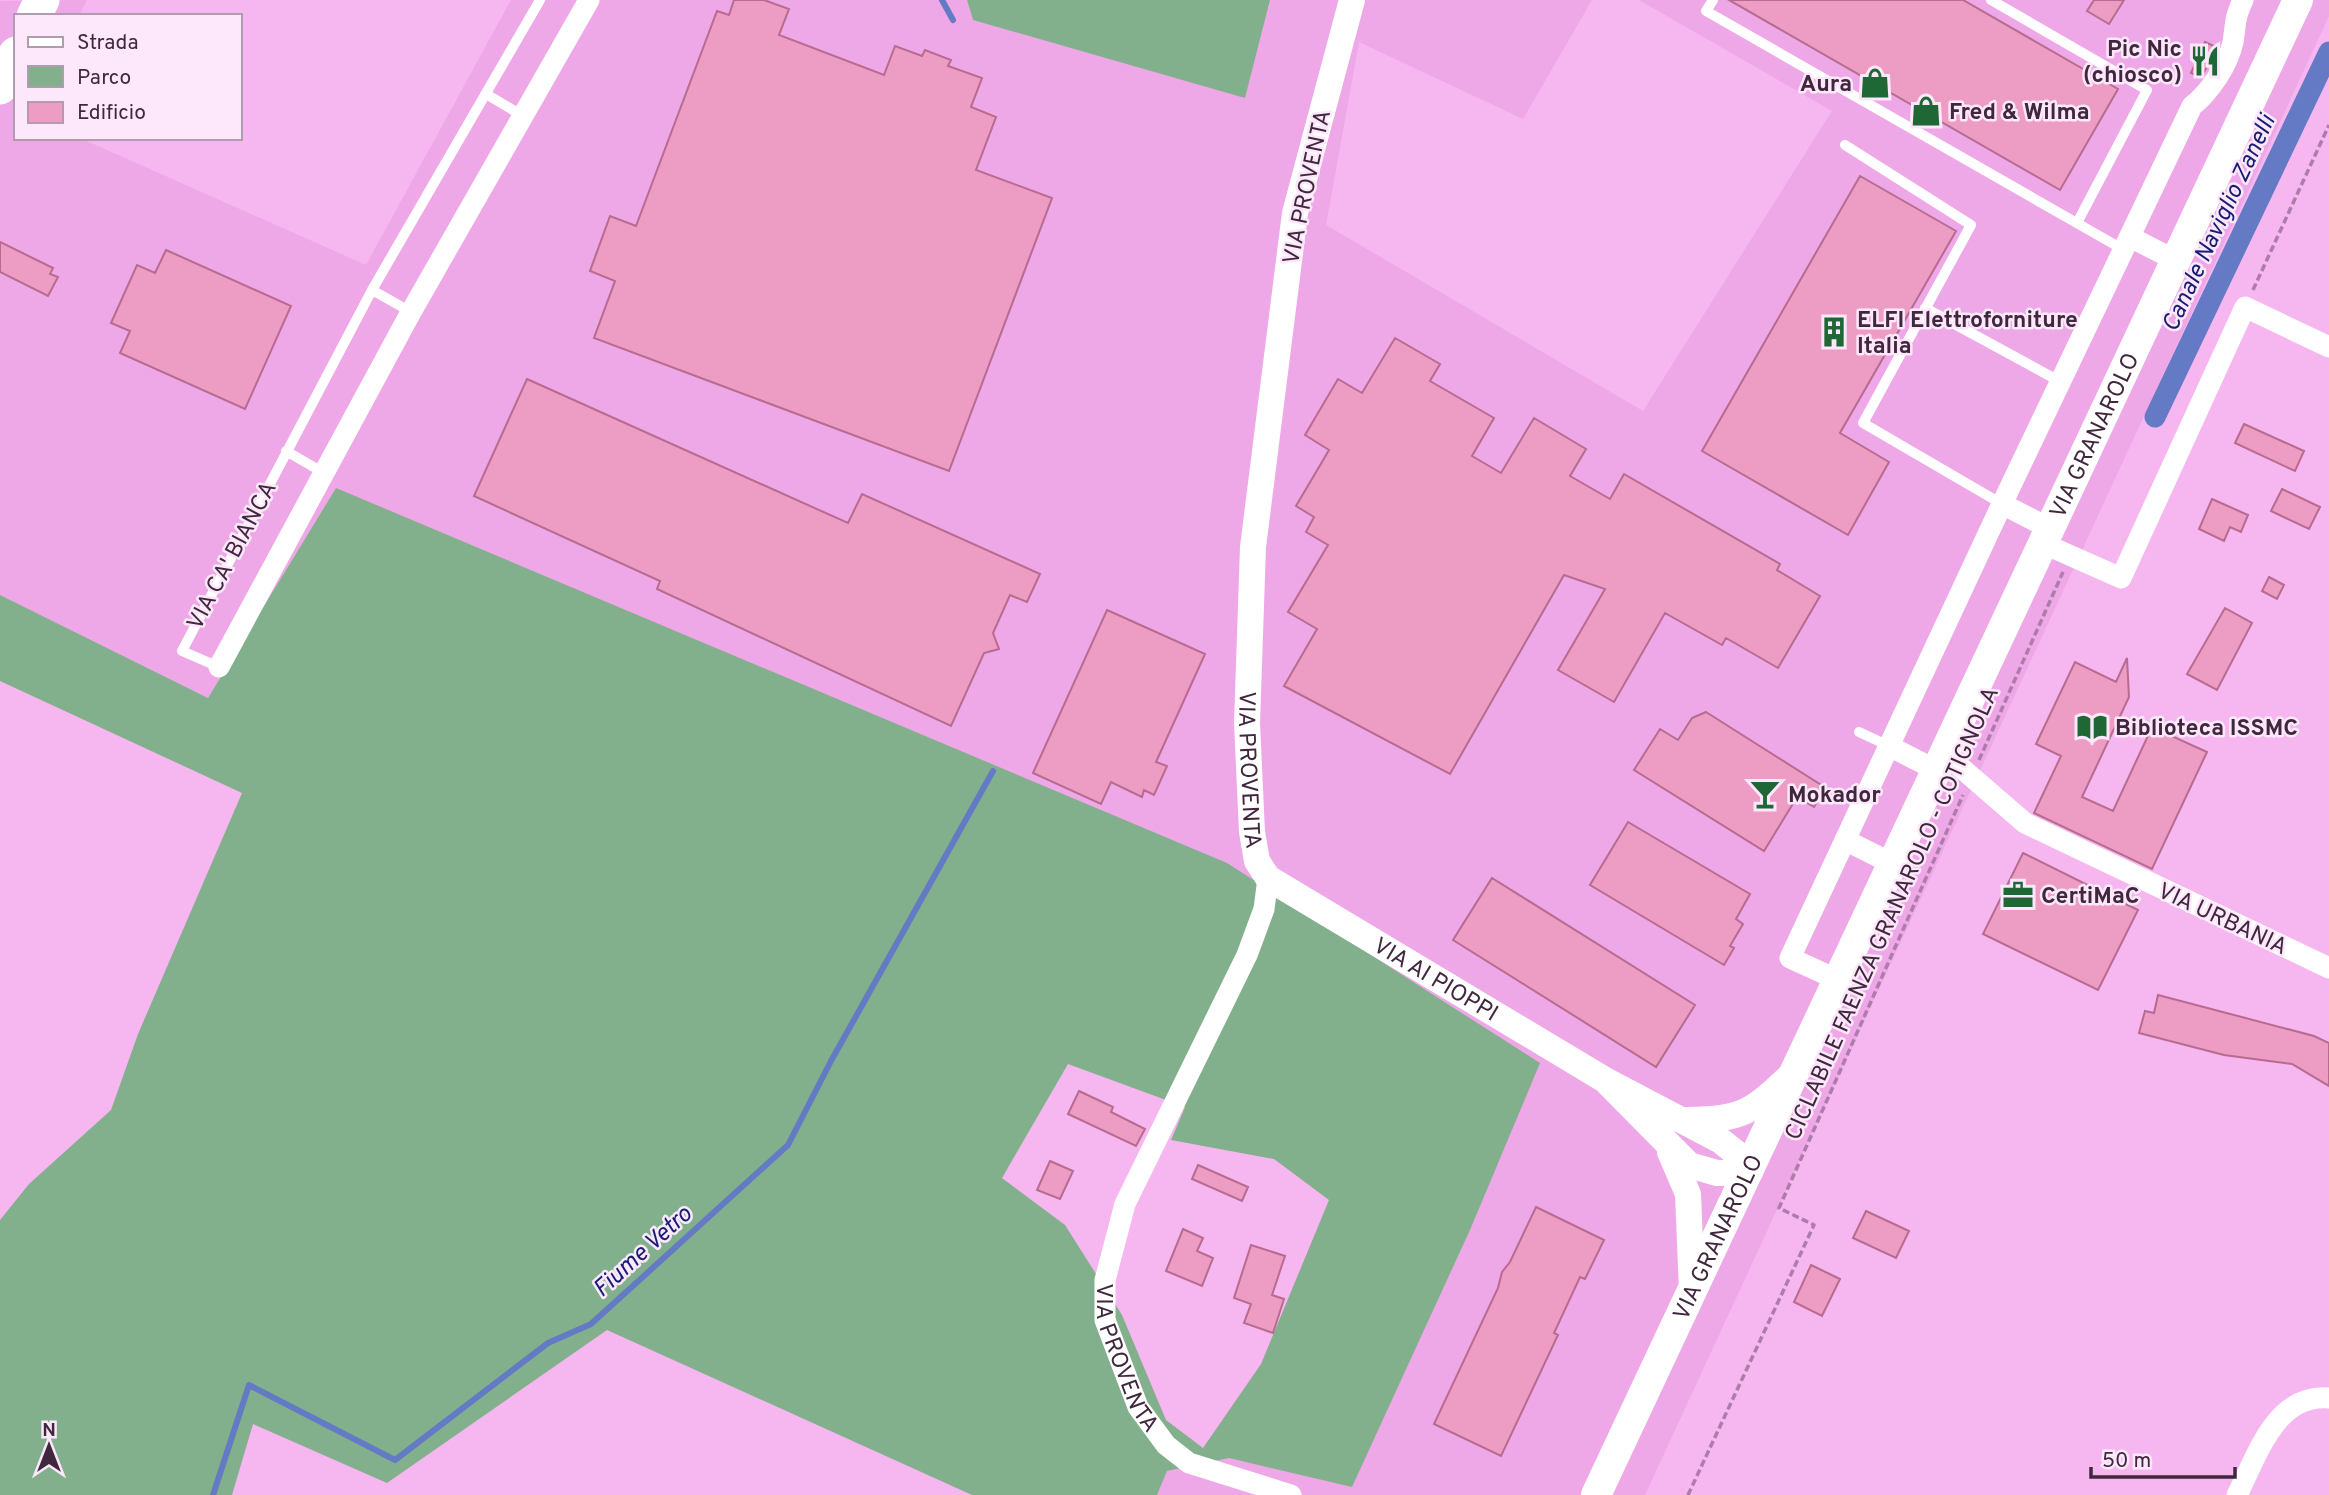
<svg xmlns="http://www.w3.org/2000/svg" width="2329" height="1495" font-family="Overpass,sans-serif">
<rect width="100%" height="100%" fill="#f6b6f0"/>
<path fill="#eea7e7" d="M87,0L79,16H16V138H80L366,265L511,0H967L973,20L1245,97L1270,0H1592L1523,119L1359,42L1326,225L1643,411L1832,111L1639,0H2329V16L1645,1495H1157L1167,1471L1229,1458L1352,1486L1470,1230L336,488L208,698L0,595V1Z"/>
<path fill="#83b08c" fill-rule="evenodd" d="M967,0H1270L1245,98L973,20Z
M336,488L1227,863L1540,1063L1470,1230L1352,1487L1229,1458L1167,1471L1157,1495H972L607,1330L387,1483L253,1424L232,1495H0V1220L29,1184L111,1110L138,1034L242,793L0,681V595L208,698ZM1068,1064L1185,1107L1171,1140L1274,1159L1329,1200L1261,1364L1203,1448L1166,1420L1122,1315L1065,1225L1002,1178Z"/>
<g fill="none" stroke-linecap="round" stroke-linejoin="round">
<path stroke="#647ac5" stroke-width="6" d="M942,0L953,20
M213,1495L249,1385L395,1460L548,1343L591,1324L788,1145L831,1061L993,771"/>
<path stroke="#647ac5" stroke-width="21" d="M2155,417L2329,52"/>
</g>
<path fill="#ed9dc3" stroke="#b66b8f" stroke-width="2" d="M734,0H764L789,9L779,35L884,75L895,46L922,56L925,50L951,60L948,66L982,78L971,107L996,117L976,170L1052,198L949,471L594,338L615,281L590,271L610,216L636,226L717,11L729,15Z
M1729,0H1963L2118,89L2060,190Z
M2094,0H2124L2109,24L2087,11Z
M2205,42L2218,48L2201,77L2191,73Z
M1860,176L1956,231L1840,433L1889,462L1848,535L1702,451Z
M0,242L53,268L50,274L58,277L48,296L0,272Z
M166,250L291,306L245,409L120,353L130,331L111,323L137,265L155,273Z
M1395,338L1440,364L1430,381L1494,418L1472,456L1501,473L1534,418L1586,449L1570,476L1610,499L1624,474L1780,564L1777,570L1820,596L1778,668L1726,638L1722,645L1665,613L1614,702L1558,670L1605,589L1564,575L1450,774L1284,686L1317,629L1288,612L1328,545L1306,532L1314,517L1296,506L1329,450L1305,435L1338,379L1362,393Z
M527,379L848,523L862,494L1040,574L1027,602L1010,595L993,633L999,649L984,653L951,726L657,589L660,581L474,496Z
M2244,424L2304,451L2295,471L2235,443Z
M2282,489L2320,507L2309,529L2271,511Z
M2212,499L2248,515L2241,532L2230,527L2224,541L2199,529Z
M2269,577L2284,585L2277,599L2262,591Z
M2225,608L2252,623L2217,690L2187,674Z
M1107,610L1205,654L1156,762L1167,766L1154,795L1144,790L1142,797L1111,782L1101,804L1033,773Z
M2127,658L2129,697L2082,797L2113,811L2152,727L2207,752L2152,869L2034,813L2061,756L2036,744L2075,662L2116,682Z
M1706,712L1826,788L1814,807L1797,797L1764,851L1634,770L1660,729L1678,740L1692,718Z
M1628,822L1750,894L1736,919L1743,924L1730,946L1734,948L1724,965L1590,885Z
M2023,853L2138,910L2098,990L1983,934Z
M1492,878L1695,1005L1656,1067L1453,940Z
M2158,995L2314,1036L2329,1043V1086L2292,1064L2224,1055L2139,1033L2145,1011L2154,1013Z
M1079,1091L1113,1107L1111,1112L1145,1129L1136,1146L1068,1114Z
M1050,1161L1073,1171L1060,1199L1037,1190Z
M1198,1165L1248,1187L1242,1201L1192,1179Z
M1536,1207L1604,1240L1585,1279L1580,1277L1554,1333L1558,1335L1501,1456L1434,1424L1498,1288L1502,1272L1510,1262Z
M1866,1211L1909,1231L1896,1258L1853,1238Z
M1183,1229L1203,1238L1197,1251L1213,1258L1202,1286L1166,1271Z
M1251,1245L1285,1256L1272,1295L1284,1299L1273,1333L1244,1323L1251,1304L1234,1298Z
M1811,1265L1840,1279L1822,1316L1794,1302Z"/>
<g fill="none" stroke-linecap="round" stroke-linejoin="round">
<path stroke="#ad7ca8" stroke-width="3.5" stroke-dasharray="7 3.5" stroke-linecap="butt" d="M2253,290L2329,125
M1979,760L2063,572
M1688,1495L1814,1225L1779,1208L1963,795"/>
<path stroke="#fff" stroke-width="10" d="M1713,0L1706,11L2124,250
M1991,0L2147,90L2077,223
M486,94L523,116
M1845,145L1971,225L1863,423L2002,504
M372,290L411,312
M1925,308L2061,382
M286,451L324,473
M219,667L182,651L372,290L540,0
M1859,732L1889,746"/>
<g stroke="#fff" stroke-width="21">
<path d="M2130,237L2175,260"/>
<path d="M2002,504L2192,106C2210,92 2228,65 2233,42C2236,24 2234,19 2243,0"/>
<path d="M2042,543L2121,578L2245,307L2329,347"/>
<path d="M219,667L411,312L589,0"/>
<path d="M1889,746L1936,770"/>
<path d="M1944,753L2025,823L2329,968"/>
<path d="M1845,840L1891,863"/>
<path id="s1" d="M1268,878L1264,909L1247,955L1125,1204L1105,1280V1320L1138,1407L1166,1445L1189,1463L1291,1495"/>
<path d="M1836,979L1790,958L2002,504L2049,528"/>
<path d="M2237,1495C2257,1457 2275,1393 2329,1398"/>
</g>
<g stroke="#fff" stroke-width="26">
<path id="s2" d="M1352,0L1295,213L1253,547L1247,723L1252,832L1257,861L1268,878L1288,890L1605,1080L1721,1141L1736,1153L1750,1172L1717,1173L1689,1165L1605,1080"/>
<path d="M1687,1120C1743,1119 1751,1113 1791,1075"/>
<path d="M1670,1152L1688,1194L1692,1291"/>
</g>
<path stroke="#fff" stroke-width="30" id="s3" d="M1596,1495L2298,0"/>
<path stroke="#fff" stroke-width="35" d="M34,16L42,0
M0,87L16,54"/>
</g>
<defs>
<g id="restaurant-bare" transform="scale(2.415)"><path d="M-5-6h1v4h1v-4h1v4h1v-4h1v5L-1.5 .5V6h-2V.5L-5-1ZM5-6V6H3V1.5H1.5Q1.5-4 5-6Z" fill="#1f6836" stroke="#fce8fa" stroke-width="2.5" paint-order="stroke"/></g>
<g id="shop-bare" transform="scale(2.415)"><path d="M-5-2.5h2.3a2.7 3.5 0 0 1 5.4 0H5L5.5 6h-11ZM-1.5-2.5h3a1.5 2.3 0 0 0-3 0Z" fill="#1f6836" stroke="#fce8fa" stroke-width="2.5" paint-order="stroke"/></g>
<g id="building-bare" transform="scale(2.415)"><path d="M-4-6H4V6H1V3H-1V6H-4ZM-2.5-4.3h1.7v1.8h-1.7ZM.8-4.3h1.7v1.8H.8ZM-2.5-1h1.7V.8h-1.7ZM.8-1h1.7V.8H.8Z" fill="#1f6836" stroke="#fce8fa" stroke-width="2.5" paint-order="stroke"/></g>
<g id="library-bare" transform="scale(2.415)"><path d="M-6-4Q-3-5.5-.7-3.5V5Q-3 3-6 4ZM6-4Q3-5.5 .7-3.5V5Q3 3 6 4Z" fill="#1f6836" stroke="#fce8fa" stroke-width="2.5" paint-order="stroke"/></g>
<g id="bar-bare" transform="scale(2.415)"><path d="M-6-5H6L.8 .8V4.5H3.5V6h-7V4.5H-.8V.8Z" fill="#1f6836" stroke="#fce8fa" stroke-width="2.5" paint-order="stroke"/></g>
<g id="office-bare" transform="scale(2.415)"><path d="M-6-3h4V-5.5h4V-3h4V5H-6ZM-1-4.5V-3h2v-1.5ZM-6 0V1H6V0Z" fill="#1f6836" stroke="#fce8fa" stroke-width="2.5" paint-order="stroke"/></g>
</defs>
<g fill-rule="evenodd">
<use href="#restaurant-bare" x="2205" y="61"/>
<use href="#shop-bare" x="1875" y="83"/>
<use href="#shop-bare" x="1926" y="111"/>
<use href="#building-bare" x="1834" y="332"/>
<use href="#library-bare" x="2092" y="727"/>
<use href="#bar-bare" x="1765" y="794"/>
<use href="#office-bare" x="2018" y="895"/>
</g>
<g text-anchor="middle" stroke-width="5" stroke-linejoin="round" paint-order="stroke">
<g font-size="23" font-weight="bold" fill="#41273e" stroke="#fce8fa" text-anchor="start">
<text x="2182" y="56" text-anchor="end">Pic Nic<tspan x="2182" dy="26">(chiosco)</tspan></text>
<text x="1852" y="91" text-anchor="end">Aura</text>
<text x="1949" y="119">Fred &amp; Wilma</text>
<text x="1857" y="327">ELFI Elettroforniture<tspan x="1857" dy="26">Italia</tspan></text>
<text x="2115" y="735">Biblioteca ISSMC</text>
<text x="1788" y="802">Mokador</text>
<text x="2041" y="903">CertiMaC</text>
</g>
<g font-size="23" fill="#41273e" stroke="#fce8fa">
<text transform="translate(1306 187) rotate(-78)" y="8">VIA PROVENTA</text>
<text dy="8" stroke="none"><textPath href="#s3" startOffset="1171">VIA GRANAROLO</textPath></text>
<text transform="translate(231 555) rotate(-62)" y="8">VIA CA' BIANCA</text>
<text dy="8" stroke="none"><textPath href="#s2" startOffset="780">VIA PROVENTA</textPath></text>
<text transform="translate(1891 913) rotate(-66)" y="8">CICLABILE FAENZA GRANAROLO - COTIGNOLA</text>
<text transform="translate(2223 918) rotate(25)" y="8">VIA URBANIA</text>
<text dy="8" stroke="none"><textPath href="#s2" startOffset="1088">VIA AI PIOPPI</textPath></text>
<text dy="8" stroke="none"><textPath href="#s3" startOffset="285">VIA GRANAROLO</textPath></text>
<text dy="8" stroke="none"><textPath href="#s1" startOffset="518">VIA PROVENTA</textPath></text>
</g>
<g font-size="24" font-style="italic" fill="#161d75" stroke="#fce8fa">
<text transform="translate(2218 223) rotate(-65)" y="8">Canale Naviglio Zanelli</text>
<text transform="translate(642 1251) rotate(-42)" y="8">Fiume Vetro</text>
</g>
</g>
<rect x="14" y="14" width="228" height="126" fill="#fce8fa" stroke="#b19baf" stroke-width="2"/>
<rect x="28" y="37" width="35" height="10" fill="#ffffff" stroke="#b19baf" stroke-width="2"/>
<text x="77" y="49" font-size="21" fill="#41273e">Strada</text>
<rect x="28" y="66" width="35" height="21" fill="#83b08c" stroke="#b19baf" stroke-width="2"/>
<text x="77" y="84" font-size="21" fill="#41273e">Parco</text>
<rect x="28" y="102" width="35" height="21" fill="#ed9dc3" stroke="#b19baf" stroke-width="2"/>
<text x="77" y="119" font-size="21" fill="#41273e">Edificio</text>
<g transform="translate(49 1446)" stroke="#fce8fa" stroke-width="5" paint-order="stroke">
<path d="M0-5L12 26L0 18L-12 26Z" fill="#41273e"/>
<text y="-10" font-size="19" font-weight="bold" text-anchor="middle" fill="#41273e">N</text>
</g>
<path d="M2091 1467v10h144v-10" fill="none" stroke="#41273e" stroke-width="3.5"/>
<text x="2102" y="1467" font-size="21" fill="#41273e" stroke="#fce8fa" stroke-width="5" paint-order="stroke">50 m</text>
</svg>
